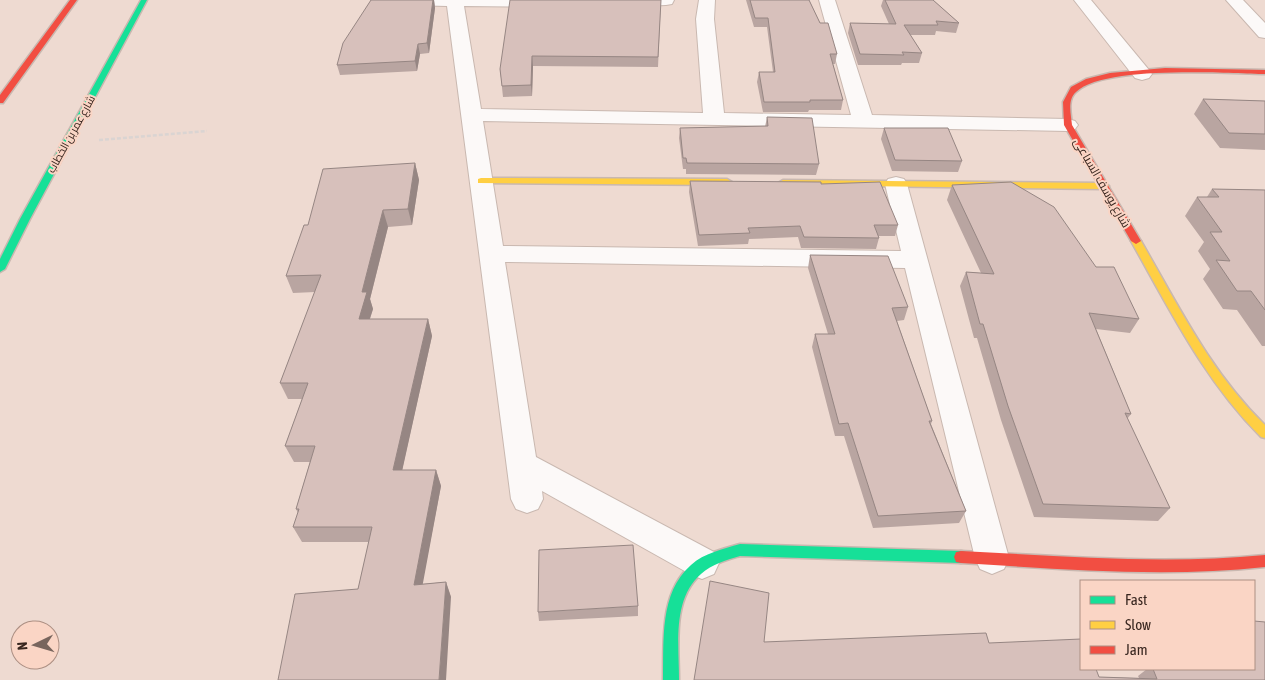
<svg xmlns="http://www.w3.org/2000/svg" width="1265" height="680" font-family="'Asap Condensed',Cairo,sans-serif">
<rect width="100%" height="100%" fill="#eedad1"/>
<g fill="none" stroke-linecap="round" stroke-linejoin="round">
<g stroke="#c9b8b0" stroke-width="2">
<path id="street" d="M400,0H554L556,2L553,6L547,7L464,6L481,109L703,113L696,19L699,0H715L714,19L724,113L851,115L819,0H835L872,115L1068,119L1075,121L1078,125L1075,129L1068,131L483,121L503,246L901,251L885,184L888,179L896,177L904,179L907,184L1009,558L1004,569L992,574L980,569L975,558L905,268L505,262L536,457L714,552L719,563L714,574L702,579L690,574L542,491L543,499L538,509L527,513L516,509L511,499L447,6L408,5L402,4Z
M615,0H674L672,4L666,5L622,7L616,6L613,2Z
M1074,0H1091L1149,70L1152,74L1149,78L1142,80L1135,78Z
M1226,0H1243L1265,23V38L1259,37Z"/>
</g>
<g stroke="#c9b8b0" stroke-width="3">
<path id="fast" d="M141,0H147L30,219L5,269L0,272V259L20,219Z
M740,544L961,551L966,552L968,557L966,562L961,563L740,556C727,560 712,564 701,574C672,599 679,645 679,680H663C664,641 659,593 691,565C704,553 723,549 740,544Z"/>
</g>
<g stroke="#c9b8b0" stroke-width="3">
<path id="slow" d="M481,178L727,179L732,182L727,185L478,183V179Z
M783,180L1104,183L1109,186L1104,189L780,185L778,183Z
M1136,238L1141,241C1178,305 1211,373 1265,425V438L1261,437C1204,380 1170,310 1131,241Z"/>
</g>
<g stroke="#c9b8b0" stroke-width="3">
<path id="jam" d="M70,0H77L3,103H0V95Z
M1165,68L1265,70V74C1226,73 1103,65 1076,92C1067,100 1071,114 1072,125L1141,241L1136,244L1131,241L1064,125L1063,102L1071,87L1086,79L1110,73Z
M961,551C1063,556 1163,565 1265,555V567C1163,578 1063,569 961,563L956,562L954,557L956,552Z"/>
</g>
<path stroke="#dad4d2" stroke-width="2.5" stroke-dasharray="4 2" stroke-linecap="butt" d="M99,140L207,131"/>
<use href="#street" fill="#fcf9f8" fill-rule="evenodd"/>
<use href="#fast" fill="#16e098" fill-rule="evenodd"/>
<use href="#slow" fill="#ffcf43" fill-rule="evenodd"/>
<use href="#jam" fill="#f24e42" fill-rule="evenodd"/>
</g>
<path fill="#b9a5a1" d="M371,0H434L435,8L429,53L420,54L417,71L340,75L337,65Z
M661,0L658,67L533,66L532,96L503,97L500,69Z
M746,0H809L820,23L837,54L835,64H833L843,100L841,110H809L808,112H763L757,82L759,72H773L767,27H754Z
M883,0H933L959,23L956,33L936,31L935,35H910L922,53L919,63H902L901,65H858L848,33L850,23L889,24L881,6Z
M1203,99L1265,101V150L1220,148L1194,114Z
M767,117L819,164L816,175L686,174V169H683L679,138L680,128L765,127Z
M884,128L962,161L958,172L892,171L881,139Z
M415,163L419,180L412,225L388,227L370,299L373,309L370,319H428L432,336L402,470H436L441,486L422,584L446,582L451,597L358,589L369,542H302L293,527L298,513L296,509L310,462H294L285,446L302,399H288L280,383L315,292L293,293L286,276Z
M690,181L898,225L895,236H878L879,238L876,249L801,248L798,237L749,239L748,244L698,246L689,192Z
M952,185L1096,267L1139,319L1130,333L1096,329L1131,414L1127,419L1170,508L1158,521L1034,517L1001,420L977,338H974L960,286L966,272L981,273L947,200Z
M1212,189L1265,190V346H1262L1237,310L1223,309L1203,279L1210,269L1198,251L1204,242L1185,216L1197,197H1207Z
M810,255L908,307L904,320L897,321L932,421L931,424L966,511L959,523L873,528L844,436H835L812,347L815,334H828L808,268Z
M638,606V616L539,621L538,612Z
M764,642L989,643L1099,677L1139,678L1138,676L1147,669H1254L1265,680H694Z"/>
<path fill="#968683" d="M433,0H434L435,8L429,53L427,43Z
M418,44L420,54L417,71L415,61Z
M532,56L533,66L532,96L531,85Z
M415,163L419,180L412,225L408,209Z
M383,210L388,227L370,299L373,309L364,336L359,319L362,292Z
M428,319L432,336L399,485L393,470Z
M436,470L441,486L420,599L414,585Z
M446,582L451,597L446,680H439Z"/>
<path fill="#d7c0bb" stroke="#968683" d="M371,0H433L427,43L418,44L415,61L337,65L343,43Z
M510,0H661L658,57L532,56L531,85L502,86L500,69Z
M750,0H809L820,23H828L837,54H830L843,100H810V102H764L759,72H775L768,18H755Z
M885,0H933L959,23L936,21L938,25H904L922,53L902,52L904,55L860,54L850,23L896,24Z
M1203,99L1265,101V134L1229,133Z
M767,117L812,118L819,164L687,163L686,158H683L680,128L768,126Z
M884,128H948L962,161L895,160Z
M415,163L408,209L383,210L362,292H367L359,319H428L393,470H436L414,585L446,582L439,680H278L295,594L358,589L372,527H293L299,509H296L315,446H285L308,383H280L321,275L286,276L304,225H308L323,169Z
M690,181L821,182V184L880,182L898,225H874L879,238L804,237L800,226L748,228L750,233L699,235Z
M1011,182L1054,207L1096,267H1114L1139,319L1089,313L1131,414L1125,413L1170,508L1043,504L1008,406L983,324H980L966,272L994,274L952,185Z
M1212,189L1265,190V310L1251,291H1237L1216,260L1230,261L1210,232H1222L1197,197H1219Z
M810,255L888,256L908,307L892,308L932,421H929L966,511L878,516L848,423L839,424L815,334H835Z
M633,545L638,606L538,612L539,550Z
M710,581L769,593L764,642L986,633L989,643L1081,639V669H1096L1099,677L1157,679L1153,669H1254V621L1265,622V680H694Z"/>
<g text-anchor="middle" stroke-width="4" stroke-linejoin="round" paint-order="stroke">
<g font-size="11" fill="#38261f" stroke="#fad5c5">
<text transform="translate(71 134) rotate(-61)" y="4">شارع عمر بن الخطاب</text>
</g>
<g font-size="12" fill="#38261f" stroke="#fad5c5">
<text transform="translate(1102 183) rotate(60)" y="4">شارع يوسف السباعى</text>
</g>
</g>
<rect x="1080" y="580" width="175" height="90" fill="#fad5c5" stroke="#ac8f83"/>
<rect x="1090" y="596" width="25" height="8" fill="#16e098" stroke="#ac8f83"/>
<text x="1125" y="605" font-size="15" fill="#38261f">Fast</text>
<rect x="1090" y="621" width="25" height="8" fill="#ffcf43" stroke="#ac8f83"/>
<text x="1125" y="630" font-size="15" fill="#38261f">Slow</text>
<rect x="1090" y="646" width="25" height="8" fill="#f24e42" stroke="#ac8f83"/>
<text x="1125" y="655" font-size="15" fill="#38261f">Jam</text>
<g transform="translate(35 645) rotate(265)"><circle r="24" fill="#fad5c5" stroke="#ac8f83"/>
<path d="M0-4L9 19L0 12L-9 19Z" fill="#78655d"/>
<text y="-8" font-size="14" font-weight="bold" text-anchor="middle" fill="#38261f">N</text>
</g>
</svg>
